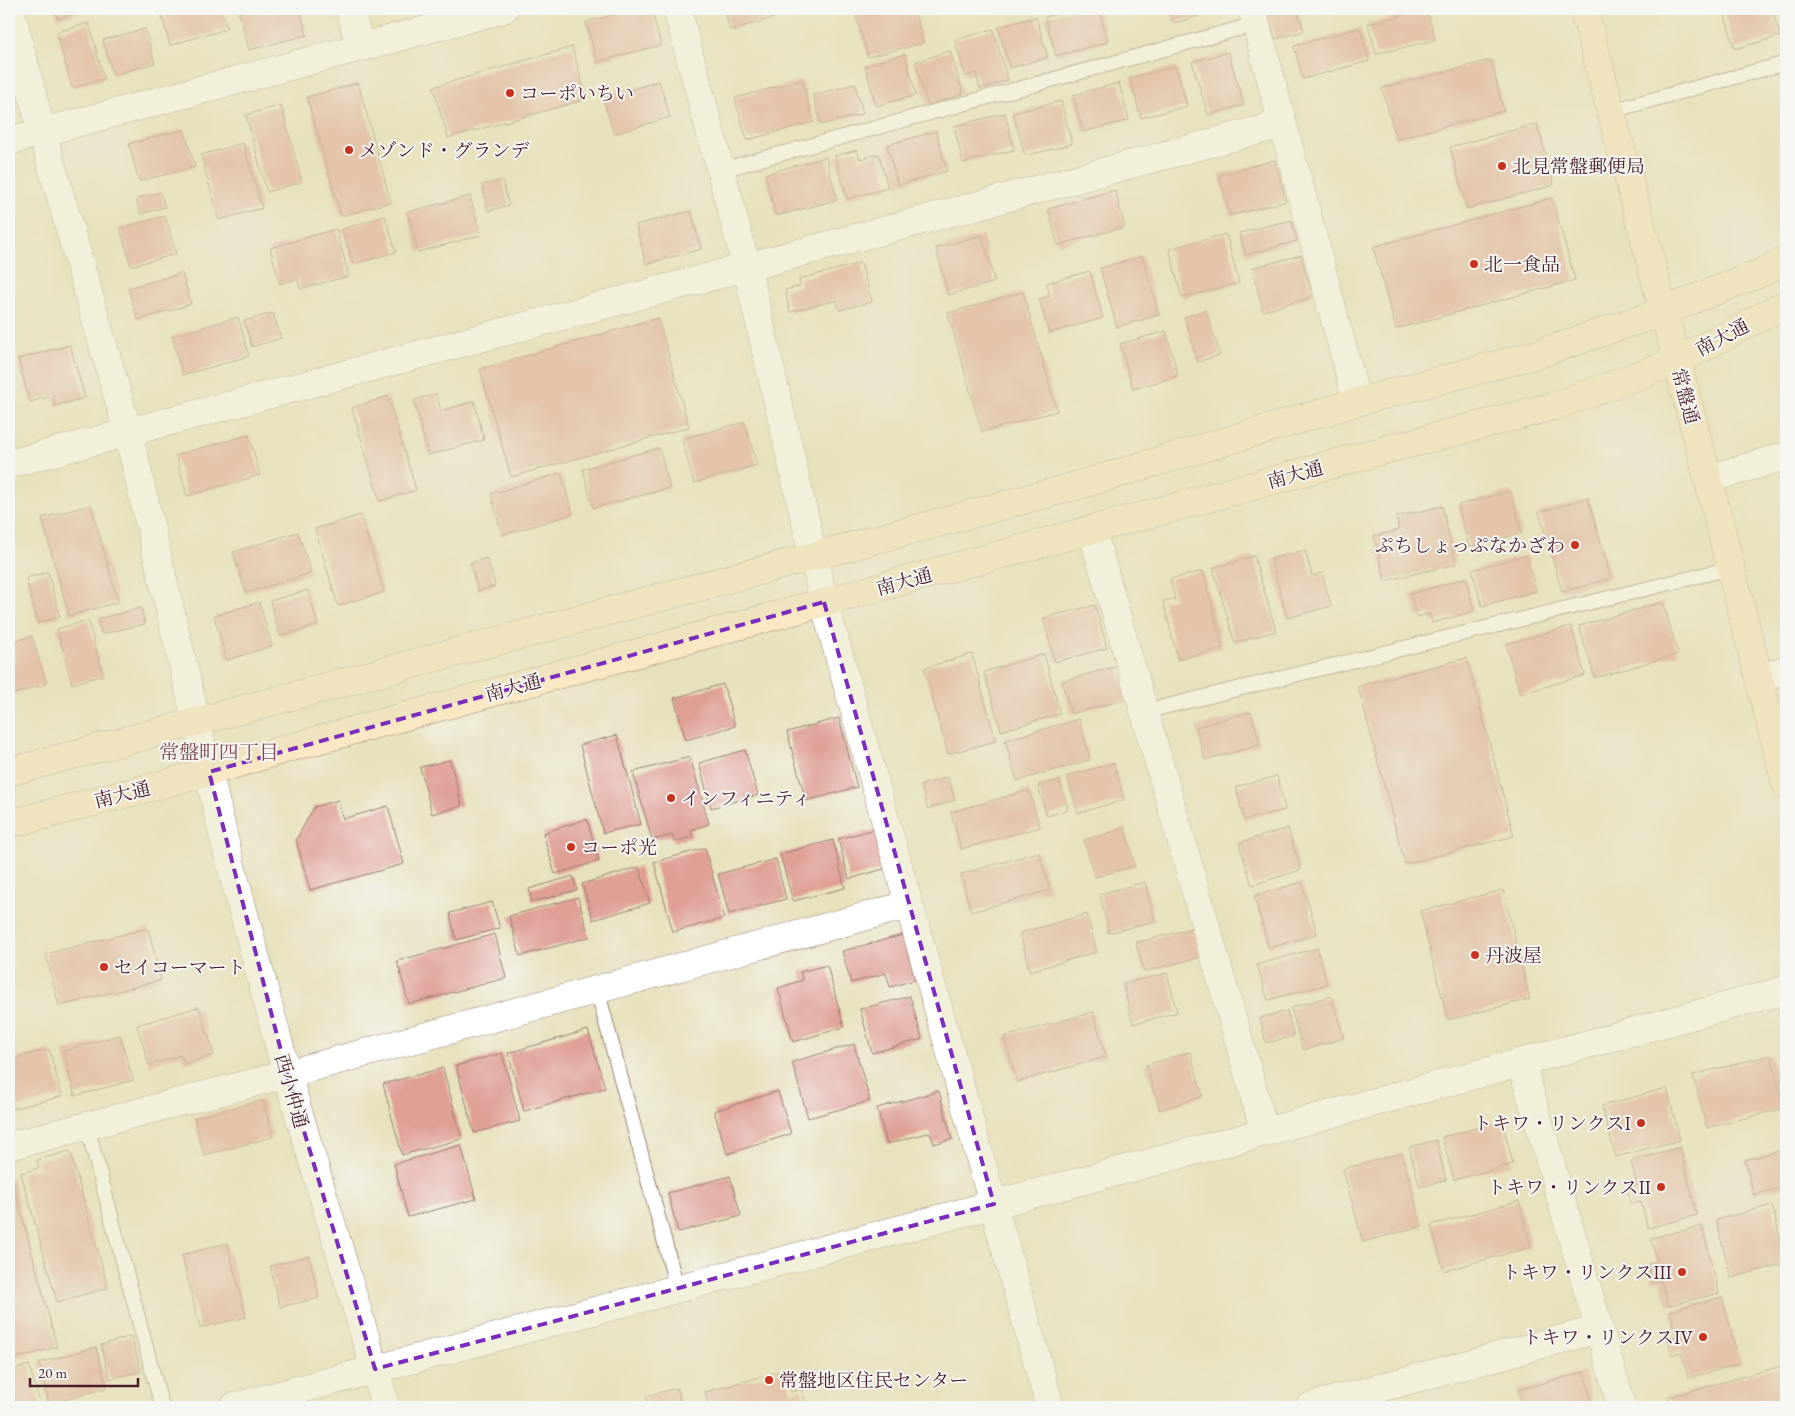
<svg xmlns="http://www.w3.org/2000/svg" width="1795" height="1416" font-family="'EB Garamond','Noto Serif JP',serif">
<rect width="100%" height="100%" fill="#f6f6f2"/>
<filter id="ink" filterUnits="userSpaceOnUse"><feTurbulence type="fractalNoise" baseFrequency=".02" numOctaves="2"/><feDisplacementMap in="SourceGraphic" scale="10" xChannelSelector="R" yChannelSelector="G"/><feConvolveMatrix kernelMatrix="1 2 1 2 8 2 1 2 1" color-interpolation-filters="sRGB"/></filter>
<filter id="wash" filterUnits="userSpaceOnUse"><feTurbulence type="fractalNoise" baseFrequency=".0096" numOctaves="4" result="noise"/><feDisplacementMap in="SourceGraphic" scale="20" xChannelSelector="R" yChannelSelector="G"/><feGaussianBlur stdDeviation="1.12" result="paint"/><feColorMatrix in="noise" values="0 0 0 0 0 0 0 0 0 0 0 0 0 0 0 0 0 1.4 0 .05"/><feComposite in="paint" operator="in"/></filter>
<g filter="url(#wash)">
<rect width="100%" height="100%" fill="#e8e1bd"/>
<g id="blocks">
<path fill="#df9f95" d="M55,9H91L57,19Z
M174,9H221L227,29L170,45L161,13Z
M247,9H300L307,35L249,50L239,12L248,10Z
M636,9H645L652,12L661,45L597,62L586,22Z
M724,9H794L795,12L730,30Z
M854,9H914L923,43L868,57Z
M1077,9H1099L1108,42L1056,56L1045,17Z
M1170,9H1221L1174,23Z
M1284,9H1297L1304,31L1275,39L1268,13Z
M1427,9L1435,40L1376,54L1368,24Z
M1723,9H1772L1780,36L1735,49Z
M1036,17L1048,57L1010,68L998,27Z
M89,23L104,79L72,88L57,32Z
M1360,28L1369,61L1303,79L1294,46Z
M145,29L155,63L113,75L103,40Z
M993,29L1008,80L980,89L976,73L965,76L955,40Z
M572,47L587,99L448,138L433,87Z
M950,51L963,94L928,105L915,62Z
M1228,52L1244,105L1208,115L1192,62Z
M905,54L916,95L876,106L865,66Z
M1491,60L1504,111L1396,139L1382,88Z
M1176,66L1187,106L1141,118L1130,78Z
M802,80L814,122L747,140L735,98Z
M659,81L670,117L614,134L603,98Z
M358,83L391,202L341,216L307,97Z
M1119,83L1129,120L1083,132L1073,95Z
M855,84L863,114L821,125L813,95Z
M1061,101L1072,144L1025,156L1013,113Z
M281,105L302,182L267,192L246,115Z
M1005,113L1014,150L963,163L954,126Z
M1537,124L1554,185L1467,209L1450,147Z
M184,129L195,167L139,181L129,144Z
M936,131L947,171L898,185L887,145Z
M243,143L262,208L219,220L201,155Z
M857,150L860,159L879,154L888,188L847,199L835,156Z
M826,157L837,200L776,216L765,174Z
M1275,160L1286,201L1230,216L1219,175Z
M502,180L509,205L488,211L482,185Z
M1115,190L1125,227L1058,245L1048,209Z
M160,192L165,207L141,214L136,199Z
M470,196L481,235L418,252L407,212Z
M1552,198L1575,280L1396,329L1373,247Z
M691,211L701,249L646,264L636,225Z
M165,216L176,254L131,266L120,228Z
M385,216L396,252L353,264L342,229Z
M1291,220L1297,241L1246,255L1239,233Z
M336,229L349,276L300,289L298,279L280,284L270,248Z
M1226,234L1239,283L1182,298L1169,249Z
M982,235L995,282L948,295L936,248Z
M1301,255L1312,297L1263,311L1252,268Z
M1142,256L1159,315L1117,327L1100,268Z
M861,263L872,302L839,310L837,300L790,312L785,290L800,286L799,279Z
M1090,271L1103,318L1049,333L1039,299L1050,296L1047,283Z
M182,273L191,304L138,320L128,288Z
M1023,292L1057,411L982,432L948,313Z
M1206,310L1220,355L1198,362L1184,317Z
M273,313L281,338L252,347L244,321Z
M238,317L249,356L183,375L172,336Z
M658,318L689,427L511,477L480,369Z
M1166,331L1178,376L1133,389L1120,344Z
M70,345L85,398L55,406L53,396L30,402L18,359Z
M436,394L441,411L474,401L484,440L428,455L414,400Z
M388,396L416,490L380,501L352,408Z
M745,422L757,465L694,483L682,439Z
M249,435L260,475L187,496L176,455Z
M659,448L670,488L593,508L583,469Z
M561,473L573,514L502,535L491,494Z
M1511,491L1522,533L1469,547L1458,505Z
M1588,498L1611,578L1562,592L1539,512Z
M91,505L118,602L69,616L42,518Z
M1442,506L1456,564L1385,581L1374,536L1399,530L1396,517Z
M361,515L384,592L338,606L315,529Z
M298,532L311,573L246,593L233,552Z
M1305,550L1312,576L1322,573L1331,606L1287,618L1271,559Z
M1526,555L1536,591L1482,606L1472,570Z
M1254,556L1276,631L1235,643L1213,568Z
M487,558L495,586L478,591L470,563Z
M1203,571L1223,648L1178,659L1163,601L1175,599L1170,579Z
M48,572L60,617L38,623L26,578Z
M1466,578L1474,611L1432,623L1430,614L1417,617L1410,594Z
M308,590L318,625L280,636L270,601Z
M259,602L272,646L227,660L214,616Z
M1663,602L1678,654L1595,678L1579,626Z
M1095,605L1107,648L1055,662L1043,618Z
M141,608L145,624L102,634L98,619Z
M88,620L103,675L72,684L57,629Z
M1571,626L1585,675L1520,694L1506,644Z
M32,636L46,684L10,695L9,689V643Z
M972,654L996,741L948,754L924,668Z
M1044,654L1060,714L1001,731L984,672Z
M1467,658L1514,836L1405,864L1358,686Z
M1118,666L1127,699L1071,714L1062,681Z
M723,684L735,726L686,740L674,698Z
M1251,712L1260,745L1205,760L1196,727Z
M839,718L857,787L806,801L787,732Z
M1079,719L1090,760L1017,781L1005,740Z
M617,735L641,824L603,833L580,745Z
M745,750L758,795L711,808L699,763Z
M690,757L709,824L691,830L692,837L674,842L672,835L652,840L633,772Z
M450,760L462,806L432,814L420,767Z
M1114,763L1124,800L1078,813L1067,776Z
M1277,776L1285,810L1244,820L1236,787Z
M948,777L955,800L928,809L921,785Z
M1060,780L1068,810L1047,816L1038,786Z
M1029,790L1040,827L961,849L951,812Z
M338,800L343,819L388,806L404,864L310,890L296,840L314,807Z
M587,819L599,861L555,874L543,833Z
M1125,828L1135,866L1095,877L1084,840Z
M1288,828L1301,870L1252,885L1239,843Z
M876,829L887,868L849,879L838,839Z
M833,840L845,888L793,901L780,854Z
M705,848L724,918L673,932L654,862Z
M1039,852L1050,890L971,912L961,874Z
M776,859L786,899L729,914L718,874Z
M639,867L650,903L593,920L582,884Z
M573,876L577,890L532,902L529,889Z
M1145,882L1155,921L1109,933L1100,894Z
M1302,882L1317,934L1269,948L1254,896Z
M1503,890L1530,999L1448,1020L1420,911Z
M578,897L589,937L520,956L509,916Z
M492,902L500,928L456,940L450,913Z
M1087,914L1097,952L1030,971L1020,933Z
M148,928L161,980L59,1006L46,954Z
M1192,928L1201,957L1144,972L1136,943Z
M495,934L506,978L409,1004L397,961Z
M903,935L915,980L890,987L886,973L851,983L842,951Z
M1317,948L1327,984L1268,1000L1257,965Z
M827,965L844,1027L793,1042L778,988L803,980L800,972Z
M1167,973L1177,1012L1133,1024L1123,984Z
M910,996L922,1039L872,1053L860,1009Z
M1331,996L1344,1038L1303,1050L1291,1008Z
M199,1007L214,1055L184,1064L181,1055L149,1065L137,1025Z
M1287,1011L1294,1036L1266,1043L1260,1018Z
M1093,1012L1106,1057L1017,1082L1004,1037Z
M588,1030L605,1088L524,1111L508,1053Z
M120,1035L133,1080L75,1096L63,1051Z
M854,1044L870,1101L808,1118L792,1062Z
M49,1049L62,1096L9,1110V1060Z
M1190,1052L1203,1096L1160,1110L1146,1065Z
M502,1053L520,1121L474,1133L456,1066Z
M1771,1055L1784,1108L1707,1128L1693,1075Z
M443,1068L462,1139L402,1155L383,1084Z
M1667,1088L1680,1140L1616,1157L1602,1106Z
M778,1091L791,1134L727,1154L714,1111Z
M939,1091L952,1139L934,1144L930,1132L887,1144L877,1108Z
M263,1100L273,1137L204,1155L194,1118Z
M1502,1121L1513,1164L1454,1180L1442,1137Z
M1436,1140L1446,1180L1420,1187L1409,1147Z
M461,1145L476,1199L408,1217L394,1164Z
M1680,1147L1697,1215L1648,1228L1641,1202L1631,1204L1627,1188L1637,1185L1631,1161Z
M1785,1149L1786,1186L1754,1195L1745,1160Z
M70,1151L108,1288L57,1302L21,1173L39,1168L37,1160Z
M1402,1153L1422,1226L1363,1242L1343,1169Z
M730,1176L741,1216L678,1232L668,1193Z
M12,1178L57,1347L9,1360V1179Z
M1519,1201L1531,1247L1444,1271L1431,1225Z
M1772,1205L1786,1263L1731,1278L1716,1220Z
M1702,1226L1719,1293L1668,1306L1661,1280L1652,1282L1648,1264L1657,1262L1651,1238Z
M227,1243L246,1317L200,1328L182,1255Z
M309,1256L319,1298L280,1307L270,1266Z
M1722,1297L1740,1364L1688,1378L1681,1352L1672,1355L1668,1339L1677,1336L1670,1311Z
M131,1336L141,1371L110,1379L101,1345Z
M96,1347L107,1388L49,1404L39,1363Z
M29,1365L41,1407H9V1371Z
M1786,1365V1407H1671L1668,1397Z
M785,1370L791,1392L802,1389L807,1407H709L705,1392Z
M1584,1372L1593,1407H1522L1518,1390Z
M677,1388L682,1407H649L646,1396Z"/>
</g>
</g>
<g filter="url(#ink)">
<use href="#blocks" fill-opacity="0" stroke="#998074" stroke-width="1"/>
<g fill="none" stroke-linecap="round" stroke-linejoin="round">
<g stroke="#998074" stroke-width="16">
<path id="lane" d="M1611,111L1786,63
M721,170L1256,24
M1143,712L1731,568
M597,989L677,1288
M87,1126L162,1407"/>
</g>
<g stroke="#998074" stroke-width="29">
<path id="street" d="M10,9L42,132L128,432L227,851L287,1074L386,1407
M350,9L360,47
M677,9L747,268L824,602L1050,1407
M1252,9L1357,402
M9,141L504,9
M9,464L1282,124
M1708,479L1786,456
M1092,530L1265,1132
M1759,678L1786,670
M1521,1062L1622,1407
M9,1146L287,1074L908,905
M234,1407L1265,1132L1786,990
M1309,1407L1599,1329"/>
</g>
<g stroke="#998074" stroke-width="29">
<path id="secondary" d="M1584,9L1708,479L1786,784
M9,772L1079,485L1357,402L1538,354L1664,311L1763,272L1786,259
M9,824L209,772L285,749L1370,454L1554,406L1677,361L1786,304"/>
</g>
<use href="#lane" stroke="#fff" stroke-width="14"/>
<use href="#street" stroke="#fff" stroke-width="28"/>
<use href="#secondary" stroke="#fae7c3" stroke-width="28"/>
</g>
</g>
<path d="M0 0H1795V1416H0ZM824,602L994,1204L375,1369L287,1074L209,772Z" fill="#e8e1bd" fill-opacity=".55" fill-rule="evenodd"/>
<path fill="none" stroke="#7b2cbf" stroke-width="4" stroke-dasharray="10 6" stroke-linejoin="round" d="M824,602L994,1204L375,1369L287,1074L209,772Z"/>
<g fill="#c8321e" stroke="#f6f6f2" stroke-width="2">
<circle cx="510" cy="93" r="5"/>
<circle cx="349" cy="150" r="5"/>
<circle cx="1502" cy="166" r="5"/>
<circle cx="1474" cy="264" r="5"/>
<circle cx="1575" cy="545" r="5"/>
<circle cx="671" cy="798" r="5"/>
<circle cx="571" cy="847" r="5"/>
<circle cx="1475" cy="955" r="5"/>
<circle cx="104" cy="967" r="5"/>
<circle cx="1641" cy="1123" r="5"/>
<circle cx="1661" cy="1187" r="5"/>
<circle cx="1682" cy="1272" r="5"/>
<circle cx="1703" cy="1337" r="5"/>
<circle cx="769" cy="1380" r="5"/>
</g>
<g text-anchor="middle" stroke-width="4" stroke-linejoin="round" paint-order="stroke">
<g font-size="19" fill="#4a1f2b" stroke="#f6f6f2" text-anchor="start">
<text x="520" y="100">コーポいちい</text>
<text x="359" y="157">メゾンド・グランデ</text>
<text x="1512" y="173">北見常盤郵便局</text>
<text x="1484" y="271">北一食品</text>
<text x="1565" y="552" text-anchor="end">ぷちしょっぷなかざわ</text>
<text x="681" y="805">インフィニティ</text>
<text x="581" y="854">コーポ光</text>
<text x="1485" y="962">丹波屋</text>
<text x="114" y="974">セイコーマート</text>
<text x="1631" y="1130" text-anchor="end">トキワ・リンクスⅠ</text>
<text x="1651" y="1194" text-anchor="end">トキワ・リンクスⅡ</text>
<text x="1672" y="1279" text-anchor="end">トキワ・リンクスⅢ</text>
<text x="1693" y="1344" text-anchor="end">トキワ・リンクスⅣ</text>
<text x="779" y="1387">常盤地区住民センター</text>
</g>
<g font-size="19" fill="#4a1f2b" stroke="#f6f6f2">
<text transform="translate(1722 337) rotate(-28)" y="7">南大通</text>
<text transform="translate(1686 396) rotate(75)" y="7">常盤通</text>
<text transform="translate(1295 474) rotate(-15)" y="7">南大通</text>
<text transform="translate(904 581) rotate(-15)" y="7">南大通</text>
<text transform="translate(513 687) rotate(-15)" y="7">南大通</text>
<text transform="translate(122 794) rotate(-14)" y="7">南大通</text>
<text transform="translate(292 1091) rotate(74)" y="7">西小仲通</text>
</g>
<g font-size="20" fill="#7e4c50" stroke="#f6f6f2">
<text x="219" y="759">常盤町四丁目</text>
</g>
</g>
<rect width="1795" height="1416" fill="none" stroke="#f6f6f2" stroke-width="30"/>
<path d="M30 1378v8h108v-8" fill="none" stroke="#4a1f2b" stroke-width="2.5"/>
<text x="38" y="1378" font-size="15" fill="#4a1f2b" stroke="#f6f6f2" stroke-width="4" paint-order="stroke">20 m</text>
</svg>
